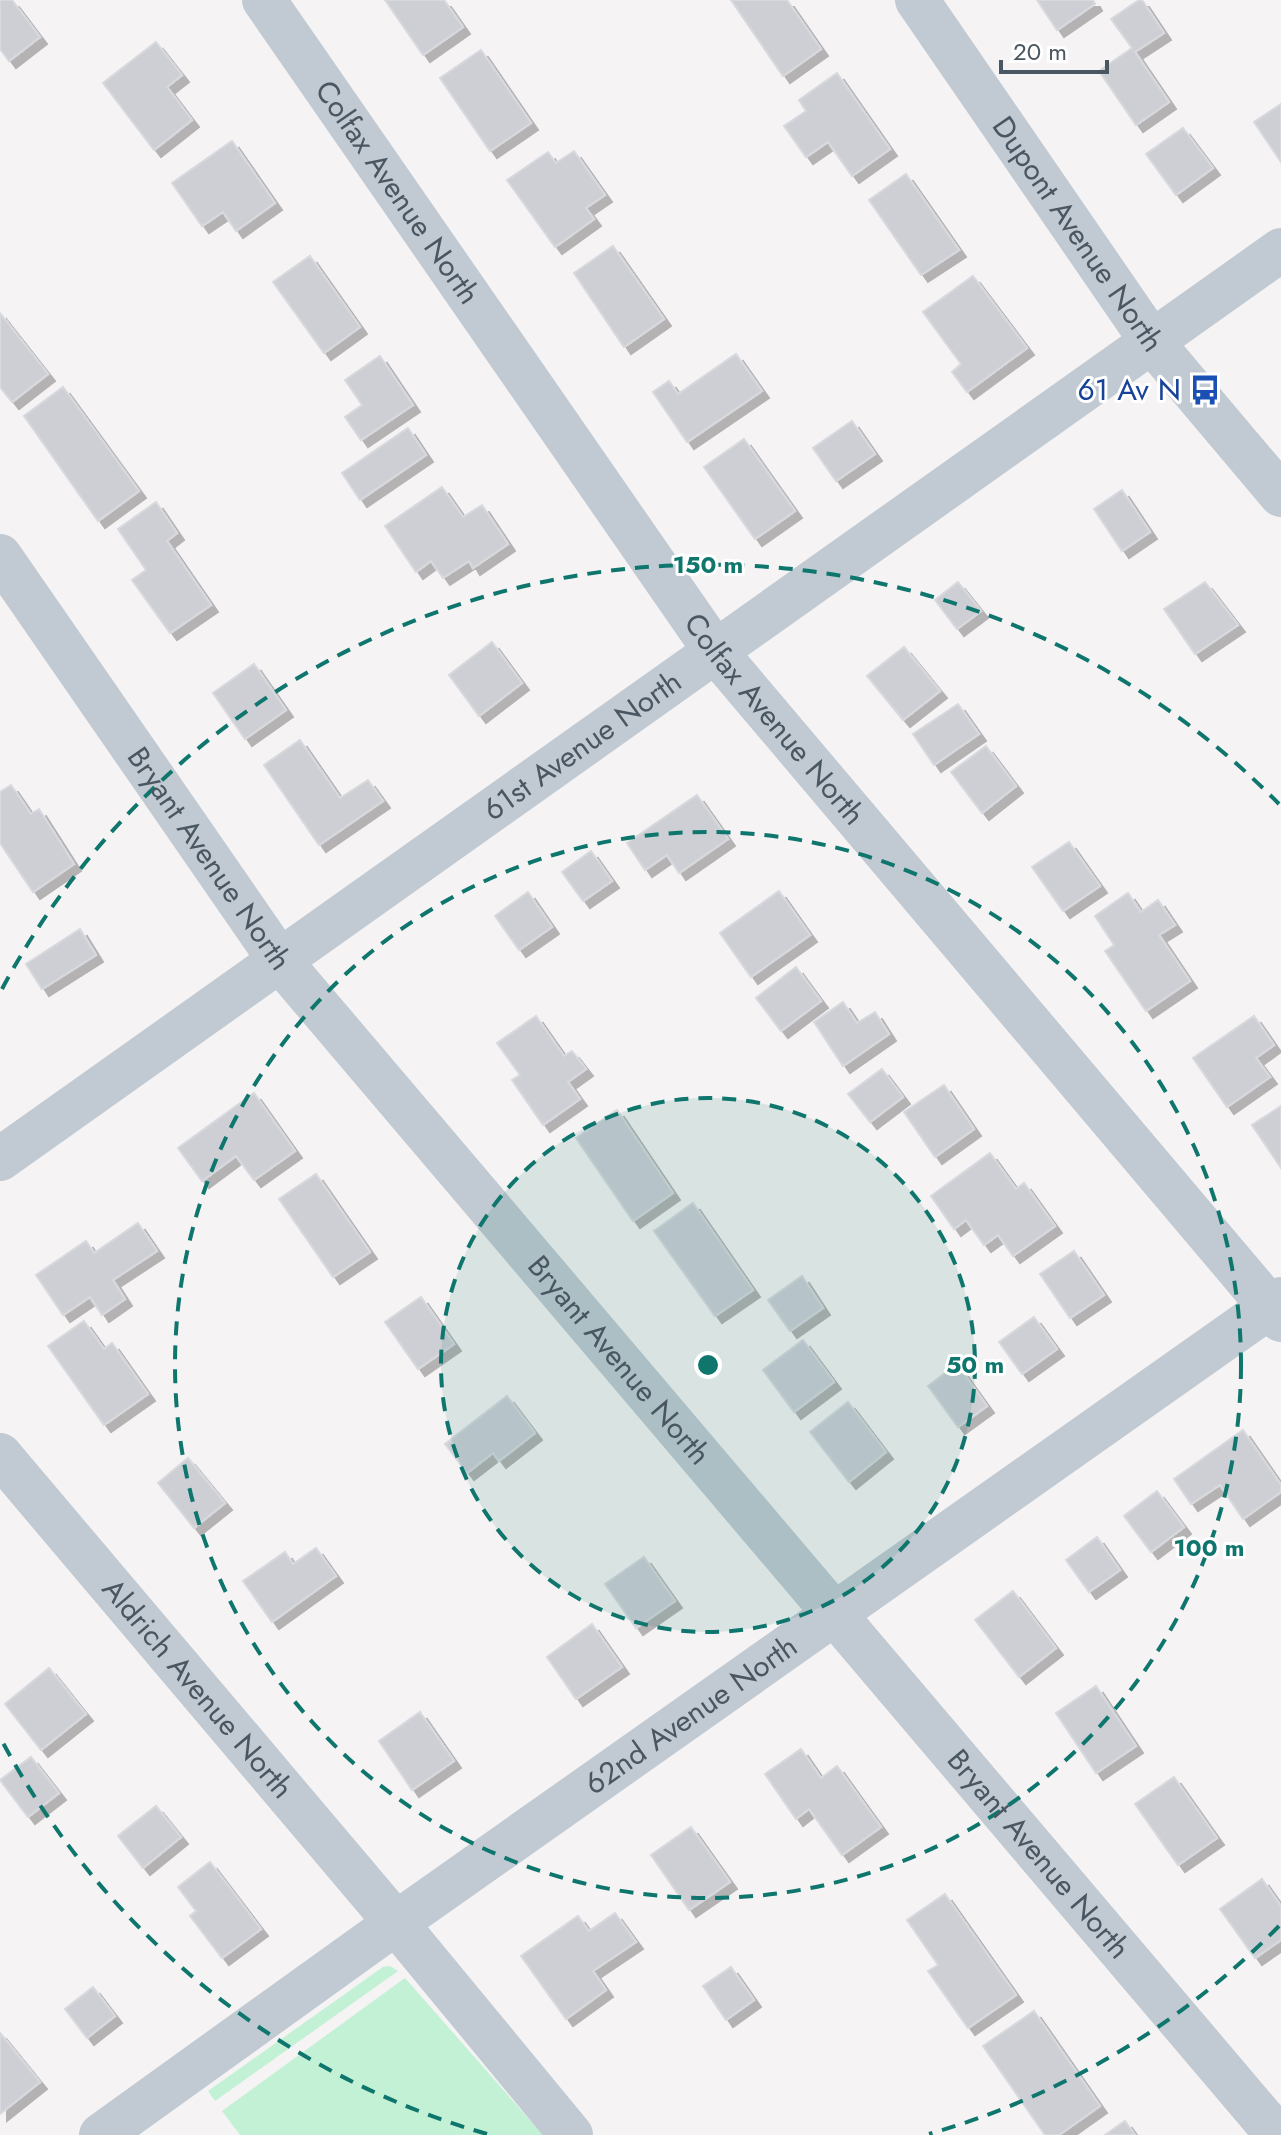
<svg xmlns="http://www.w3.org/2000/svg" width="1281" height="2135" font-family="Jost,sans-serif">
<defs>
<filter id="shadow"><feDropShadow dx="7" dy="7" stdDeviation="0" flood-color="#0004"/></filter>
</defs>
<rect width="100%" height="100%" fill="#f5f3f3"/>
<path fill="#c3f1d5" d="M390,1966L398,1971L215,2101L208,2091L383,1967Z
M405,1978L543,2135H240L222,2111Z"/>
<path fill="#cdcfd5" stroke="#d7d9de" stroke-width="2" filter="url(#shadow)" d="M0,0H12L40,37L9,61L0,49Z
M385,0H444L463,27L423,55Z
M731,0H787L821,49L783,76Z
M1037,0H1093L1095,4L1057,30Z
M1139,0H1142L1164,33L1135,52L1169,102L1136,125L1099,71L1132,48L1111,19Z
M156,42L182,75L167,87L192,120L154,150L103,83Z
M481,50L531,123L490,151L440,78Z
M837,73L890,149L852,176L828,142L806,157L784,126L806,111L799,100Z
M1281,104V162L1254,122Z
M1183,128L1213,168L1176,195L1146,154Z
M232,141L275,203L236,231L223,212L202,226L172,183Z
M574,151L605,195L586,208L594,219L555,247L507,180L548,152L556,163Z
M906,174L959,250L921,275L869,200Z
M613,246L664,319L624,347L574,273Z
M310,256L360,327L324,353L273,282Z
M973,276L1027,348L967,392L952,372L961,364L923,312Z
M0,313L48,374L12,402L0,387Z
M736,354L762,391L687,442L653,392L669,381L678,394Z
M380,356L413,405L361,440L345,417L362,405L345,380Z
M63,387L139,491L98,521L24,416Z
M852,421L875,454L836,481L813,448Z
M408,428L426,455L360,500L342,473Z
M744,439L795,511L755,539L704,467Z
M442,487L463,517L482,505L508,544L473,568L469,561L443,578L431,561L416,572L385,526Z
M1122,490L1150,532L1122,551L1094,509Z
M156,502L177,533L167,541L211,605L170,633L132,580L146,570L118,529Z
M958,582L981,611L957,629L935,600Z
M1205,582L1238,625L1195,654L1164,609Z
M492,642L522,683L479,716L449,675Z
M904,647L940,691L903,720L867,676Z
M254,664L286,710L245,739L213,693Z
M958,704L979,734L934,765L913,734Z
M300,740L340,798L368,780L383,801L319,845L264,765Z
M986,746L1016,786L982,813L951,772Z
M11,785L31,814L39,809L74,864L33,892L0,843V792Z
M697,795L728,839L679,873L667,855L645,870L627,843Z
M1069,842L1100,886L1063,911L1032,867Z
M591,851L612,881L583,901L562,872Z
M779,891L810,935L751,977L720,933Z
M528,892L552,927L519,950L495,916Z
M1128,893L1141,912L1158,900L1175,925L1159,935L1190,981L1146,1011L1105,951L1114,945L1095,916Z
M80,929L96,955L42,989L26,964Z
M796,967L821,1001L781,1031L756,998Z
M843,1002L857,1023L875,1012L889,1034L843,1066L814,1022Z
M536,1016L564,1056L572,1051L586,1069L568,1082L580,1099L543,1125L512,1080L520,1075L497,1043Z
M1254,1016L1274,1045L1256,1058L1270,1077L1227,1107L1193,1058Z
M882,1069L903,1097L870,1122L848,1094Z
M944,1085L974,1129L935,1157L904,1112Z
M254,1093L295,1151L254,1180L236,1156L202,1181L178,1148Z
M1281,1106V1168L1252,1125Z
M617,1110L673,1193L633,1221L576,1138Z
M990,1153L1016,1189L1024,1183L1055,1226L1013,1256L998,1235L984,1245L966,1220L954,1229L931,1196Z
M316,1174L370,1252L333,1277L279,1199Z
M693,1203L753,1290L715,1316L654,1231Z
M138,1223L157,1251L113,1280L125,1299L102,1315L90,1297L63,1315L36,1275L86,1241L94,1253Z
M1074,1251L1104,1295L1070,1318L1040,1274Z
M802,1276L823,1308L790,1331L768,1300Z
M421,1297L454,1344L418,1369L385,1322Z
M1034,1317L1057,1349L1022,1374L999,1342Z
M84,1321L104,1349L112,1343L148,1394L104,1425L48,1346Z
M803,1340L834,1382L794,1412L763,1370Z
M957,1364L987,1406L958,1427L928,1386Z
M507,1396L535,1433L499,1461L493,1453L467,1473L445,1444Z
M848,1402L886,1452L849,1482L810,1432Z
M1243,1430L1281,1485V1492L1243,1519L1220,1485L1191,1504L1174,1479Z
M188,1458L225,1503L194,1528L158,1483Z
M1157,1491L1184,1527L1151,1552L1124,1516Z
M1097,1537L1120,1570L1089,1592L1066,1560Z
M316,1548L336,1576L272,1622L243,1581L285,1552L293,1564Z
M644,1557L675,1601L636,1628L605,1584Z
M1013,1591L1056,1648L1019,1677L975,1620Z
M592,1624L622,1667L576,1699L547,1657Z
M49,1668L86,1714L41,1750L5,1704Z
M1096,1686L1136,1746L1096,1773L1056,1713Z
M420,1712L454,1761L412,1790L379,1741Z
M801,1749L821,1778L837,1766L881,1827L842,1855L809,1809L796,1819L765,1774Z
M31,1757L59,1793L28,1817L0,1780Z
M1174,1777L1217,1838L1178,1865L1135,1804Z
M156,1806L181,1837L143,1868L118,1836Z
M691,1827L730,1882L689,1910L651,1855Z
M210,1862L261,1929L222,1958L190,1916L196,1911L178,1887Z
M1262,1879L1281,1906V1940L1255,1958L1220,1909Z
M945,1894L1016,1995L968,2028L928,1971L938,1965L907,1920Z
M615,1913L636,1942L593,1971L606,1990L566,2019L521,1956L578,1916L589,1931Z
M731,1967L754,2000L726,2020L703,1986Z
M93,1987L115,2016L87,2038L65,2009Z
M1034,2011L1100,2106L1059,2135H1045L983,2046Z
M0,2033L40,2082L0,2114Z
M1125,2121L1135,2135H1105Z"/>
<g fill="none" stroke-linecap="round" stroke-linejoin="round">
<g stroke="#c1cad2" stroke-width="44">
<path id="s1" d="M264,0L715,651L1281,1320"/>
<path id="s2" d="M917,0L1152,342L1281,495"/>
<path id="s3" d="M0,556L280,961L1277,2135"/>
<path id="s4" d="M0,1159L1281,250"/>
<path id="s5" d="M0,1455L396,1923L571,2135"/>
<path id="s6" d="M101,2135L396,1923L1281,1299"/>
</g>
</g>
<circle cx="708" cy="1365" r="267" fill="#0f766e" fill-opacity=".12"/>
<g fill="none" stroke="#0f766e" stroke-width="4" stroke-dasharray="14 10">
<circle cx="708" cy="1365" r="267"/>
<circle cx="708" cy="1365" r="533"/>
<path d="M1279 1926A800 800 0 0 1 929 2134M487 2134A800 800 0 0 1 2 1741M2 989A800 800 0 0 1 1279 804"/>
</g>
<defs>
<g id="bus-bare" transform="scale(2.4)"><path d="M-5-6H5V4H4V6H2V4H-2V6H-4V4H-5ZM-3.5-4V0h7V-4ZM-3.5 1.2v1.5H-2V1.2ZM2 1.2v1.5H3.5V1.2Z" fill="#1a4fb4" stroke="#fff" stroke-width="2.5" paint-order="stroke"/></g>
</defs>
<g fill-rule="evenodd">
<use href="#bus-bare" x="1205" y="390"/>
</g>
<g text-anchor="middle" stroke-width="6" stroke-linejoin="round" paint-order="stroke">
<g font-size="30" fill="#4a5661" stroke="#fff">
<text dy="10" stroke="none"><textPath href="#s1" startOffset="234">Colfax Avenue North</textPath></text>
<text dy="10" stroke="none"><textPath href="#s2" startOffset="284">Dupont Avenue North</textPath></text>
<text dy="10" stroke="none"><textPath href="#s1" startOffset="882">Colfax Avenue North</textPath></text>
<text dy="10" stroke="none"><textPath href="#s4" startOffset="714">61st Avenue North</textPath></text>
<text dy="10" stroke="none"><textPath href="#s3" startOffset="368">Bryant Avenue North</textPath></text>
<text dy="10" stroke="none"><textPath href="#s3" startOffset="1016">Bryant Avenue North</textPath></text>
<text dy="10" stroke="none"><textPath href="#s5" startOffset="306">Aldrich Avenue North</textPath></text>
<text dy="10" stroke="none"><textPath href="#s6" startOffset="724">62nd Avenue North</textPath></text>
<text dy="10" stroke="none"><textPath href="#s3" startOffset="1664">Bryant Avenue North</textPath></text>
</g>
<g font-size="30" fill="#164399" stroke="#fff" text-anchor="end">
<text x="1181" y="400">61 Av N</text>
</g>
</g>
<circle cx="708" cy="1365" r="12" fill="#0f766e" stroke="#fff" stroke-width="4"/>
<g font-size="24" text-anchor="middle" font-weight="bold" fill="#0f766e" stroke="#fff" stroke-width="6" stroke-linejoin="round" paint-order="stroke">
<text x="708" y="573">150 m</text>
<text x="975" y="1373">50 m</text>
<text x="1209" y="1556">100 m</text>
</g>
<path d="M1001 60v12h106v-12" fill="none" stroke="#4a5661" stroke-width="4"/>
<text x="1013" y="60" font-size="24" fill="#4a5661" stroke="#ffffff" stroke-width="6" paint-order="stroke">20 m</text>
</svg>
